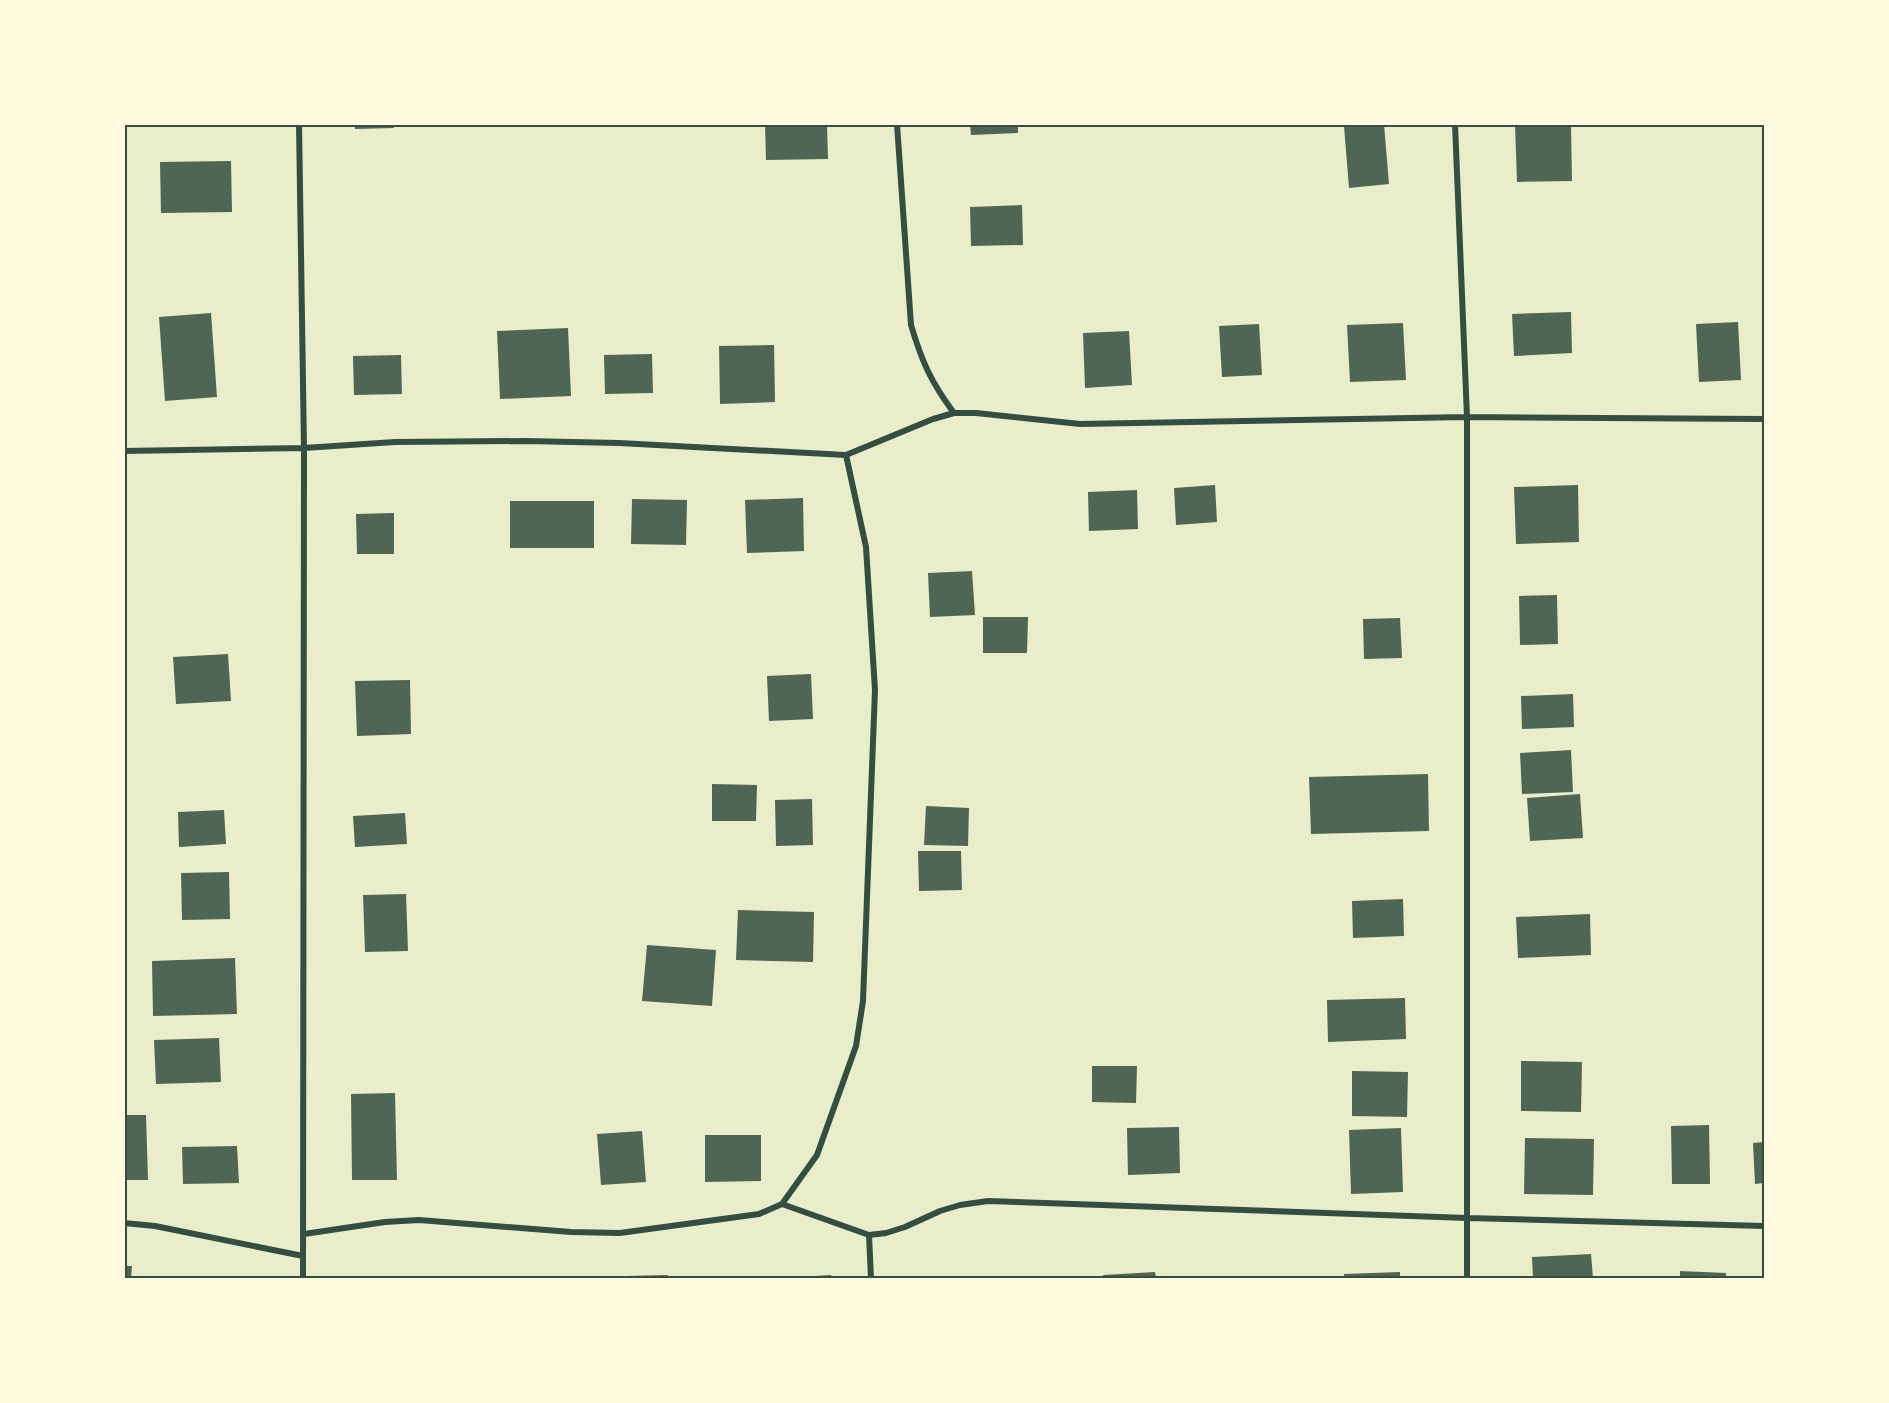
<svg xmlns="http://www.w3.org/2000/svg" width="1889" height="1403" font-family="'DM Sans',sans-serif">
<rect width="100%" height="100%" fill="#e9edc9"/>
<path fill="#4f6655" d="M355,124H394V128L355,129Z
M765,124H827L828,159L766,160Z
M970,124H1018V133L971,135Z
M1362,124H1384L1389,184L1349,188L1344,126Z
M1515,124H1571L1572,181L1517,182Z
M231,161L232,212L161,213L160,162Z
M1022,205L1023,245L971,246L970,207Z
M1571,312L1572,353L1514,356L1512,314Z
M211,313L217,397L165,401L159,317Z
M1738,322L1741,380L1699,382L1696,324Z
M1403,323L1406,380L1350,382L1347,325Z
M1259,324L1262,375L1222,377L1219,326Z
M568,328L571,396L500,399L497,331Z
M1129,331L1132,385L1085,388L1083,333Z
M774,345L775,402L720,404L719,346Z
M652,354L653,393L605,394L604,355Z
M401,355L402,394L354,395L353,356Z
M1215,485L1217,522L1176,525L1174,488Z
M1578,485L1579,542L1516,544L1514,487Z
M1137,490L1138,529L1089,531L1088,492Z
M803,498L804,551L747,553L745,500Z
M632,499L687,500L686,545L631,544Z
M510,501H594V548H510Z
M394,513V554H357L356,514Z
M972,571L975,615L930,617L928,573Z
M1557,595L1558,644L1520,645L1519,596Z
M983,617H1028L1027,653H983Z
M1400,618L1402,658L1364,659L1363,619Z
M228,654L231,701L176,704L173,657Z
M811,674L813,719L769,721L767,676Z
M410,680L411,734L357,736L355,681Z
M1573,694L1574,727L1522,729L1521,696Z
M1571,750L1573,792L1522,794L1520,753Z
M1428,774L1429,831L1311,834L1309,777Z
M712,784L757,785L756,821H712Z
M1580,794L1583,838L1530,841L1527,798Z
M812,799L813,845L776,846L775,800Z
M926,806L969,808L968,846L924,845Z
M224,810L226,844L179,847L178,812Z
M405,813L407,844L355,847L353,816Z
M918,851H961L962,890L919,891Z
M229,872L230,919L182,920L181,873Z
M406,894L408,951L365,952L363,895Z
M1403,899L1404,936L1353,938L1352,901Z
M738,910L814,912L813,962L736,960Z
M1590,914L1591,955L1518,958L1516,917Z
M647,945L716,950L712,1006L642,1001Z
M235,958L237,1014L153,1016L152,961Z
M1405,998L1406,1039L1328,1042L1327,1000Z
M219,1038L221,1082L156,1084L154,1040Z
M1521,1061L1582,1062L1581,1112L1521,1111Z
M1092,1066H1137L1136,1103L1092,1102Z
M1352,1071L1408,1072L1407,1117L1352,1116Z
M395,1093L397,1180H352L351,1094Z
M124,1115H146L148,1180H124Z
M1709,1125L1710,1184H1672L1671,1126Z
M1179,1127L1180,1173L1128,1175L1127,1128Z
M1401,1128L1403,1192L1351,1194L1349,1130Z
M642,1131L646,1182L601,1185L597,1134Z
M705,1135H761V1181L705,1182Z
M1525,1138L1594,1139L1593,1195L1524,1194Z
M1764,1142V1183L1755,1184L1753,1143Z
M237,1146L239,1183L183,1184L182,1147Z
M1591,1254L1593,1278H1533L1532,1257Z
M124,1266H132L131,1278H124Z
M1680,1271L1726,1273V1278H1680Z
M1155,1272L1156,1278H1104L1103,1275Z
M1400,1272V1278H1344V1274Z
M668,1275L669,1278H626V1276Z
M831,1275L832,1278H797V1277Z"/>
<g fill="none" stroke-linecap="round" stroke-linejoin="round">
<path stroke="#344e41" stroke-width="6" d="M299,124L304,448L303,1278
M897,124L911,325C922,362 931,382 954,413
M1455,124L1467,417V1278
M124,451L304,448L395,442L526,441L619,443L846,455L933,419L954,413H976L1080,424L1467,417L1764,419
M782,1204L817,1155L856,1046L863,1001L875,690L866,547L846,455
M124,1223L155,1226L303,1256
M304,1234L385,1222L419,1220L571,1232L620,1233L759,1214L782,1204L869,1235L886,1233L905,1227L940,1211L960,1205L988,1201L1467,1218L1764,1226
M869,1235L871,1278"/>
</g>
<rect width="1889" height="1403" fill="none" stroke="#fefae0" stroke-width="252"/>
<rect x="126" y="126" width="1637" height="1151" fill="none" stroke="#344e41" stroke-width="2"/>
</svg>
